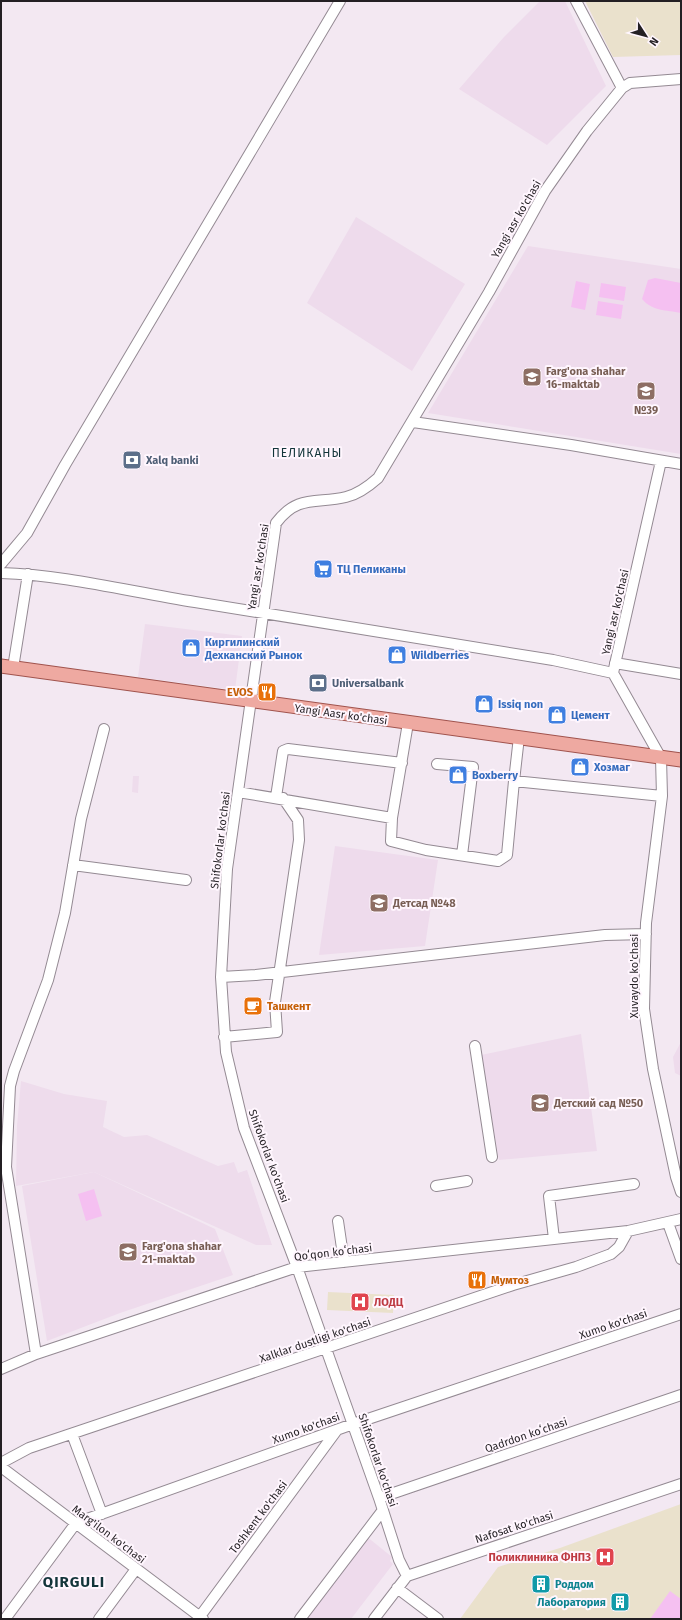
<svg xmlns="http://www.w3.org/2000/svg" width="682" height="1620" font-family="'Fira Sans',sans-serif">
<rect width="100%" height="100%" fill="#f3e8f2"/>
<path fill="#eedcec" d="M145,624L242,636L235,690L138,677Z
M133,776H139L138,793L132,792Z
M21,1081L64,1094L107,1101L103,1127L124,1137L147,1135L218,1166L234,1162L238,1173L247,1170L272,1245H256L94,1172L16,1186L17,1126Z"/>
<path fill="#eedbec" d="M540,1H565L606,86L547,145L459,89L504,37Z
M356,217L465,284L412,371L307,303Z
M528,246L681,269V454L428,413Z
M335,846L438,860L425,946L319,955Z
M581,1034L597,1151L499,1160L481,1055Z
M681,1042V1076L675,1073L673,1057Z
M94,1172L215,1229L233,1275L120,1313L47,1341L22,1186Z
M366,1536L392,1557L390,1561L393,1564L351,1619H303Z"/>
<path fill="#eae1cc" d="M585,1H681V55L613,57Z
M328,1292L394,1295L393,1313L327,1310Z
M681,1504V1619H460L498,1567L560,1548Z"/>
<path fill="#f5c0f1" d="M655,278L681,283V313C666,310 652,311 642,299L648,280Z
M576,281L590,284L585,310L571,307Z
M601,283L626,287L624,301L599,297Z
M598,301L623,305L621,319L596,315Z
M94,1189L102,1216L86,1221L78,1194Z
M670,1591L681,1599V1619H650Z"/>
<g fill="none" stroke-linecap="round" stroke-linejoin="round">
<g stroke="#948a93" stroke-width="12">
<path id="minor" d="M576,1L622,88
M413,422L571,445L681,464
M661,461L613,673L661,758L662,796L646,923L644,1009L653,1069L676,1177L681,1192
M1,564L27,533L65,465L340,1
M1,573C66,575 131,592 195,602C314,622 434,640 553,660L613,673
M615,663L681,674
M13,668L28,574
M437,764L473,767L462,855
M514,781L519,737
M238,792L392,818L391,841L426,850L498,861L507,855L514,781L662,796
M276,797L283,751L288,749L402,763
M392,818L408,723
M73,865L186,880
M221,977L256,975L605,935L646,934
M224,1037L277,1032L275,1002L299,840L298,820L283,798
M475,1046L492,1157
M436,1186L467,1181
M338,1221L344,1262
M668,1223L681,1259
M554,1239L549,1196L634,1184
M36,1354L6,1167L10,1086L14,1071L48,980L65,913L81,819L104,729
M1,1369L36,1354L297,1267L628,1231L681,1219
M72,1434L102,1514
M1,1463L29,1448L513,1285L576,1267L611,1254L619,1247L628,1231
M1,1467L203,1619
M379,1498L681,1395
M407,1576L399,1560L379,1498L297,1267L244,1128L226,1052L221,977L227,869L276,523C298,494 317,504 346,497C359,494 369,486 378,478L489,292L545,191L587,131L622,88L630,83L681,79
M397,1588L438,1619
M5,1619L76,1523L353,1424L681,1314
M99,1619L136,1569
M198,1619L337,1430
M300,1619L383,1510
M374,1619L407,1576L681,1484"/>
</g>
<g stroke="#a0534d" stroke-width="15">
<path id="major" d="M1,666L681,760"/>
</g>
<use href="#minor" stroke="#fff" stroke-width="10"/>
<use href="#major" stroke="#eea9a1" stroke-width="13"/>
</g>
<defs>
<g id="school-square" transform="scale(1)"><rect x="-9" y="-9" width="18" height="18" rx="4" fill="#8d6e63" stroke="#fff6fe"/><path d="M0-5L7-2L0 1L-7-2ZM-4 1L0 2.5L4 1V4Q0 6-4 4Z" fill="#fff"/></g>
<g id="bank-square" transform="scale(1)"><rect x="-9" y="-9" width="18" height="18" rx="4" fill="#5c6f8a" stroke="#fff6fe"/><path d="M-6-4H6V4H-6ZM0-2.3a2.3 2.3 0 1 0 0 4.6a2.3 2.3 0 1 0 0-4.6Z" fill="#fff"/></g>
<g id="supermarket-square" transform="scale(1)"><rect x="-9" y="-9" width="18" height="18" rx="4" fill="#3f7fe0" stroke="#fff6fe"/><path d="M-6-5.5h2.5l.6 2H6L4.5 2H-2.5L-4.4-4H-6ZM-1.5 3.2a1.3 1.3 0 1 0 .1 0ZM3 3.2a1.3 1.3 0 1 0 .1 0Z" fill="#fff"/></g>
<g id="shop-square" transform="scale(1)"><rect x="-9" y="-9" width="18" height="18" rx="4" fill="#3f7fe0" stroke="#fff6fe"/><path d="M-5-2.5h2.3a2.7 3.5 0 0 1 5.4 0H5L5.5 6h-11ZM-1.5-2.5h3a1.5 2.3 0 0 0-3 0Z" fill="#fff"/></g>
<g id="restaurant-square" transform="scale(1)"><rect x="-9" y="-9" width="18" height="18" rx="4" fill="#e8710a" stroke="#fff6fe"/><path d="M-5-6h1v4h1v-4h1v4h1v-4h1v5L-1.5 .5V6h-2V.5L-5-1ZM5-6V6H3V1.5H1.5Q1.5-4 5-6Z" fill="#fff"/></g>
<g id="cafe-square" transform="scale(1)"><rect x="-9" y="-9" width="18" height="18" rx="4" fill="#e8710a" stroke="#fff6fe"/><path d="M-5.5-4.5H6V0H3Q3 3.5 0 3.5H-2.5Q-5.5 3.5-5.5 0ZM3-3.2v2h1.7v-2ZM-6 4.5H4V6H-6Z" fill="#fff"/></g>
<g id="hospital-square" transform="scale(1)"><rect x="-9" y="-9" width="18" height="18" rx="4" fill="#e0444e" stroke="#fff6fe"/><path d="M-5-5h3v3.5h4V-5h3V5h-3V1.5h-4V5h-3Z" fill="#fff"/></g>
<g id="building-square" transform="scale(1)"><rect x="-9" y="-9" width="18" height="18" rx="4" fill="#0f9aa8" stroke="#fff6fe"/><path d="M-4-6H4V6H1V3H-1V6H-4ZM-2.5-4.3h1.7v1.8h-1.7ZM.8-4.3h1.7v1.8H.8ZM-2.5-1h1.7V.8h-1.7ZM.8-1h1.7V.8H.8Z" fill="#fff"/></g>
</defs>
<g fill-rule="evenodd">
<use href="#school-square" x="532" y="377"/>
<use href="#school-square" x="646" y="391"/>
<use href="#bank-square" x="132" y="460"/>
<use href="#supermarket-square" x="323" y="569"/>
<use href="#shop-square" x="191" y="648"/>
<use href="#shop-square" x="397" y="655"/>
<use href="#bank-square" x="318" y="683"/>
<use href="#restaurant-square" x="267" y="692"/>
<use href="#shop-square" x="484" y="704"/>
<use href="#shop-square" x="557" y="715"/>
<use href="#shop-square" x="580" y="767"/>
<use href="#shop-square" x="458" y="775"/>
<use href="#school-square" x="379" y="903"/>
<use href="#cafe-square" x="253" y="1006"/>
<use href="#school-square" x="540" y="1103"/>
<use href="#school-square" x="128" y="1252"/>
<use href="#restaurant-square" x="477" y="1280"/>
<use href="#hospital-square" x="360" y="1302"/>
<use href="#hospital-square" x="605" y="1557"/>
<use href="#building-square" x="541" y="1584"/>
<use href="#building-square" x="620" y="1602"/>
</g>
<g text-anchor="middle" stroke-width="4" stroke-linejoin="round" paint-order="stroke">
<g font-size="11" fill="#231f23" stroke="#fff6fe">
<text transform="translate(516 219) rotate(-60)" y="4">Yangi asr ko'chasi</text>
<text transform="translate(258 567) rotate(-81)" y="4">Yangi asr ko'chasi</text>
<text transform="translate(615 612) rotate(-77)" y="4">Yangi asr ko'chasi</text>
<text transform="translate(341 714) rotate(8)" y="4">Yangi Aasr ko'chasi</text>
<text transform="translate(220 840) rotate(-83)" y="4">Shifokorlar ko'chasi</text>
<text transform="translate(634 976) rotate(-90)" y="4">Xuvaydo ko'chasi</text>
<text transform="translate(269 1156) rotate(70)" y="4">Shifokorlar ko'chasi</text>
<text transform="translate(333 1252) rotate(-7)" y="4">Qoʻqon koʻchasi</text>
<text transform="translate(613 1324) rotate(-19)" y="4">Xumo ko'chasi</text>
<text transform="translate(315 1340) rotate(-19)" y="4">Xalklar dustligi ko'chasi</text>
<text transform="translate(306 1428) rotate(-20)" y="4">Xumo ko'chasi</text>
<text transform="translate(526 1435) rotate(-19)" y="4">Qadrdon koʻchasi</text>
<text transform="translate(378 1460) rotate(71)" y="4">Shifokorlar ko'chasi</text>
<text transform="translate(258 1517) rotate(-53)" y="4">Toshkent ko'chasi</text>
<text transform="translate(514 1527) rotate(-18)" y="4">Nafosat ko'chasi</text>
<text transform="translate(109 1534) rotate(37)" y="4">Marg'ilon ko'chasi</text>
</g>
<g font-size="11" font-weight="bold" fill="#785e54" stroke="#fff6fe" text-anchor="start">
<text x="546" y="375">Farg'ona shahar<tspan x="546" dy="13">16-maktab</tspan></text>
<text x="646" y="414" text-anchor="middle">№39</text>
<text x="393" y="907">Детсад №48</text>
<text x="554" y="1107">Детский сад №50</text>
<text x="142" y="1250">Farg'ona shahar<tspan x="142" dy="13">21-maktab</tspan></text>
</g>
<g font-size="11" font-weight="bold" fill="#4e5e75" stroke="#fff6fe" text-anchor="start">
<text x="146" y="464">Xalq banki</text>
<text x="332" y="687">Universalbank</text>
</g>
<g font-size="11" font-weight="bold" fill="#366cbe" stroke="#fff6fe" text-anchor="start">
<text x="337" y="573">ТЦ Пеликаны</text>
<text x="205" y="646">Киргилинский<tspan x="205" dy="13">Дехканский Рынок</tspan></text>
<text x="411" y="659">Wildberries</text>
<text x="498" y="708">Issiq non</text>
<text x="571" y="719">Цемент</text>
<text x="594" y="771">Хозмаг</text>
<text x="472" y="779">Boxberry</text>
</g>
<g font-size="11" font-weight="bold" fill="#c56008" stroke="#fff6fe" text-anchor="start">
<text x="253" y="696" text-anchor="end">EVOS</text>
<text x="267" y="1010">Ташкент</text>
<text x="491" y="1284">Mумтоз</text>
</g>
<g font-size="11" font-weight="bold" fill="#be3a42" stroke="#fff6fe" text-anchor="start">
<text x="374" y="1306">ЛОДЦ</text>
<text x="591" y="1561" text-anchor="end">Поликлиника ФНПЗ</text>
</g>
<g font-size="11" font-weight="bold" fill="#0d838f" stroke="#fff6fe" text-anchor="start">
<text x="555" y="1588">Роддом</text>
<text x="606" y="1606" text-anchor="end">Лаборатория</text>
</g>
<g font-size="12" letter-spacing="1" fill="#13353a" stroke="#fff6fe">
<text x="307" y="457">ПЕЛИКАНЫ</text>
</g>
<g font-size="15" font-weight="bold" letter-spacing="1" fill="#13353a" stroke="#fff6fe">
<text x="74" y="1587">QIRGULI</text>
</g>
</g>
<rect width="682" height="1620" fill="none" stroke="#231f23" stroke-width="4"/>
<g transform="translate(646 36) rotate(126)" stroke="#fff6fe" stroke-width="3" paint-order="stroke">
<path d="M0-3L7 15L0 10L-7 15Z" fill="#231f23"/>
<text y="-6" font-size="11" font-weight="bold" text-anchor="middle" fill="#231f23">N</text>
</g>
</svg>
